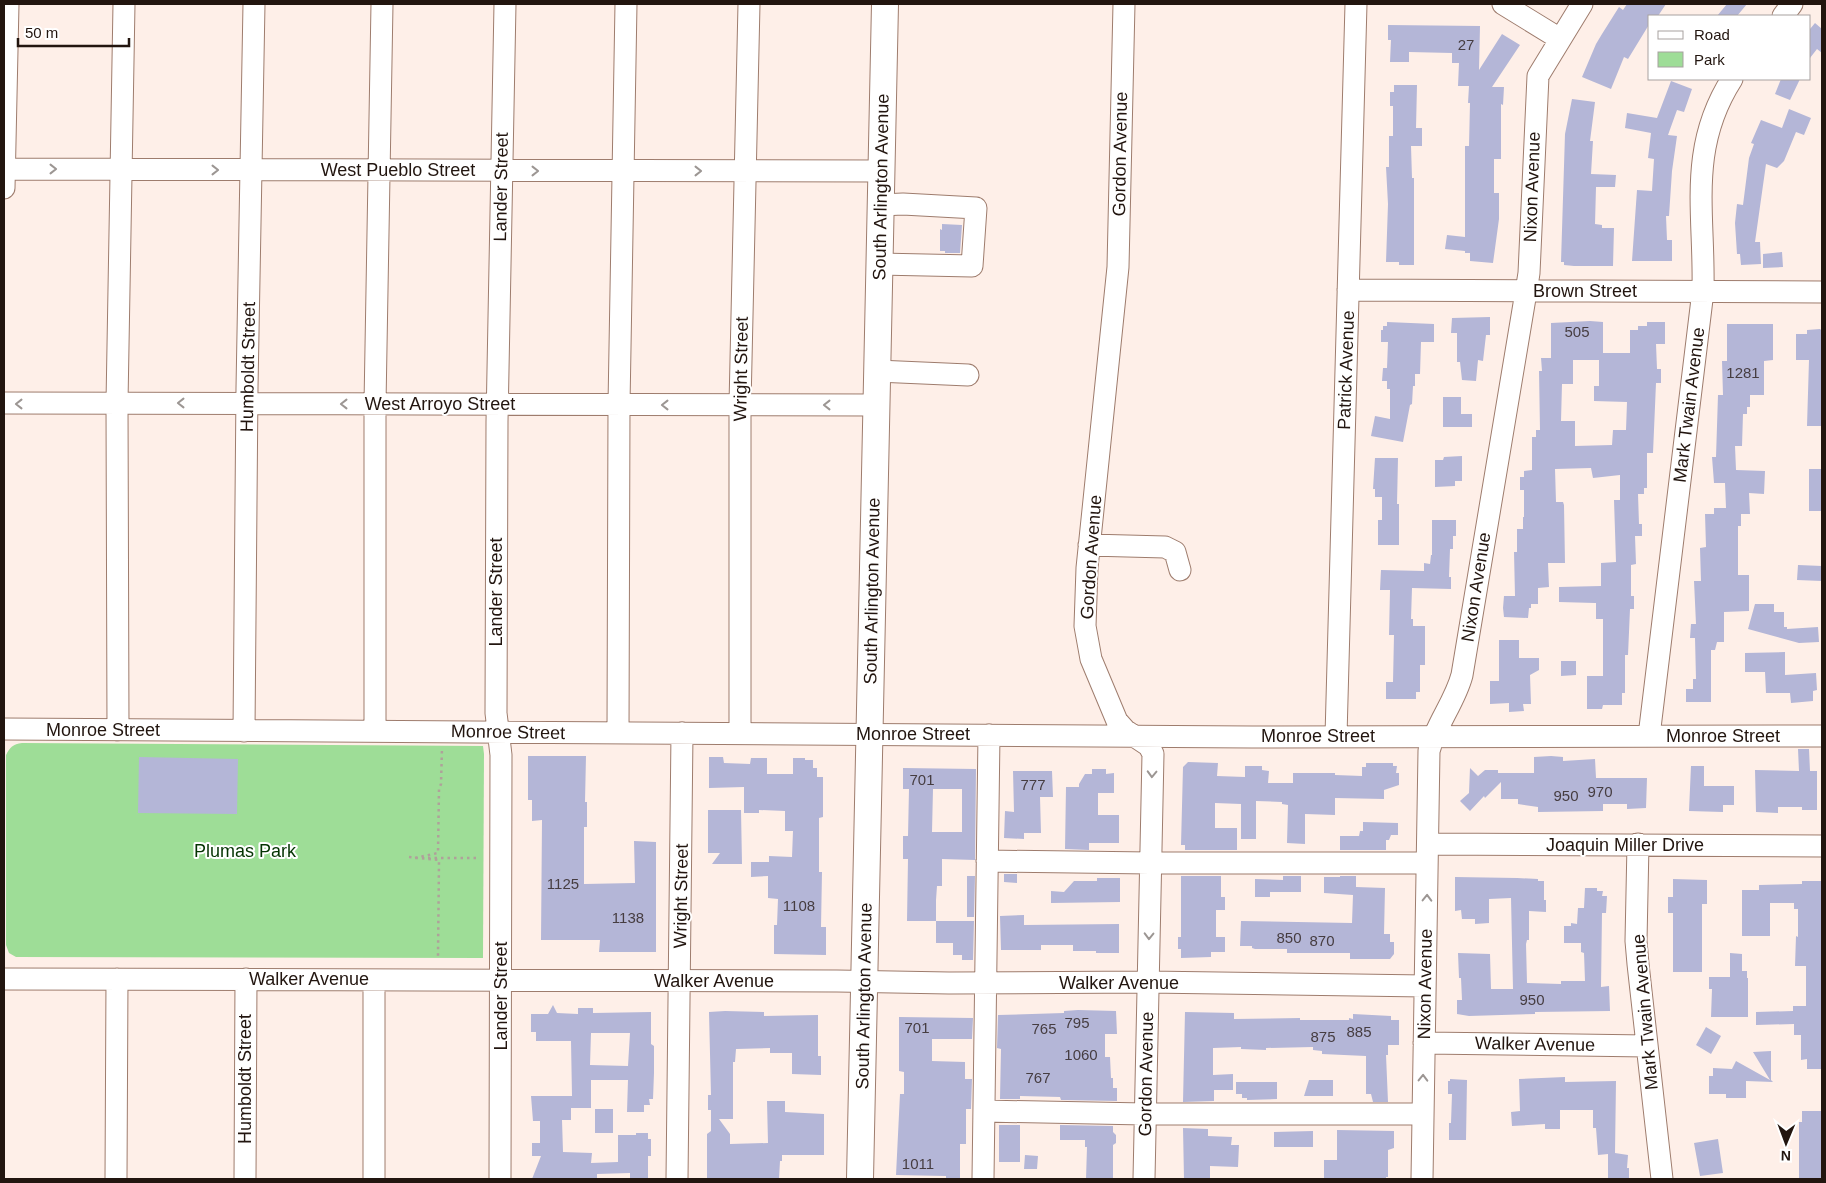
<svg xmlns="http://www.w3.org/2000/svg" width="1826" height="1183" font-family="Helvetica,sans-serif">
<rect width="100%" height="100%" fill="#feefe8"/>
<path fill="#9edd97" d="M22,743L483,746L484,754L483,958L16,957L9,953L6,945V755C10,747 13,744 22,743Z"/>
<path fill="#b4b6d7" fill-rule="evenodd" d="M1627,4H1666L1658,16H1650V23L1628,59L1624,57L1611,89L1582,77L1596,44L1602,34L1619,7L1623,10Z
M1727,4H1747L1737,16H1717Z
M1815,23L1822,29V53L1817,49L1810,58V29Z
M1388,25L1480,26L1479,70L1502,34L1520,45L1492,87H1504L1503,105L1501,104V159H1494V193H1499V219L1493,263L1470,261V253H1465V251L1445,249L1447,235L1465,237V146H1469L1470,103H1468L1469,86H1458L1459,63H1452V53L1409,52V62H1390L1391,40H1388Z
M1781,79H1800L1790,100L1775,94Z
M1671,81L1692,89L1684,112L1677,110L1668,135L1677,136L1672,171L1669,216H1666L1667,240H1672V261H1632L1637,190L1652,191L1654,159L1648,158L1651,133L1625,128L1627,113L1657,118Z
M1394,85H1417L1416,128H1422V146H1411L1412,178H1414V265H1399V262H1386L1388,204L1386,167H1389V136H1393V106H1390V92H1394Z
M1572,99L1595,102L1590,141H1593L1591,174L1616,175L1615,187H1596L1595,224L1602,225V228H1614L1613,266H1574L1564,265V262H1561L1565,134Z
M1789,109L1811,118L1804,135L1796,132L1784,161L1777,168L1766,164L1755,242H1760L1761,264L1741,265L1740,254H1737L1735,223L1737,204L1743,205L1749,158L1754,144L1751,143L1761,120L1782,128Z
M942,224L962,225L960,253H945V251H940V229L942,230Z
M1782,252L1783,267L1763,268V254Z
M1490,317V335H1486L1483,361L1478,360L1476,381L1462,380L1460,362H1457V333H1451L1452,318Z
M1590,321L1603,322V353H1630V330H1638V326H1647V322H1665V344H1656L1657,369H1661V383H1656L1653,453H1647V488H1644V494H1638L1639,524H1642V536H1635L1636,564L1631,565V596H1634V609H1630L1628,655H1625V693H1622V705H1603L1602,709H1587V676H1603V619H1596V603H1595L1559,602V587L1601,586V563L1616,562L1614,500H1620V475L1593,478L1591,468L1555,469L1556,502H1563L1564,505L1565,563H1548L1549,587L1538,588V604H1531V608H1529L1528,618L1504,617L1503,608L1504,596H1515L1514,552H1517V529H1523V517H1524V490H1520V477H1524V471L1532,470V437H1536V430H1540L1539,371H1542L1541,358H1551V323ZM1573,360H1599V386H1594V401L1627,402L1626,430H1613L1612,445L1575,446V421H1561L1562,384H1573Z
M1387,322L1434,324V342H1421L1420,374H1415V386H1413L1412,404L1410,405L1403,442L1371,436L1375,416L1390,419V389H1387V381H1382L1383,368H1387L1388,342H1381V330H1383V326H1387Z
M1727,324H1773V360L1764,361V395H1750V407H1747V414H1743L1742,446H1735L1736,470L1765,471L1764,494L1749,493L1750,514H1741V526H1738V575H1749V611L1724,612V642H1717L1715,650H1711V702H1686V689H1693V679H1696L1695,638H1690L1691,624H1696L1694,581H1701L1700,548L1706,547L1705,514H1714V508H1726L1725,483H1714L1712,457H1716L1718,395H1723L1722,361H1727Z
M1820,329L1822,331V426H1807L1809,360H1796V334H1807V330Z
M1443,397H1461V414H1472V427H1443Z
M1462,456V481H1455V486L1435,487V460H1443L1444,457Z
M1375,458H1398L1397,504H1399V545H1378V520H1382V497H1375V489H1373Z
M1809,469H1822V511H1809Z
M1432,520H1456V536H1453V549H1450L1449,577H1451V589L1412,588L1411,619H1413V626H1425V665H1420V692H1416V699H1386V682H1393L1394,635H1389L1390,590H1380L1381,570L1424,571V563L1430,564L1431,555H1432Z
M1798,565L1822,566V581L1797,580Z
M1755,604H1774V612H1784V627H1787V629L1818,627L1819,642L1799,643L1748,629Z
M1499,640H1519V658H1539V670L1530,675L1531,704H1523L1524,711L1509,712V703L1490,704V681H1499Z
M1785,652V675L1816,673L1817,690L1813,691V701L1791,703L1790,693H1766L1765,672H1745V653Z
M1561,661H1576V675L1561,676Z
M1798,749H1809L1810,771H1817V810H1802V807H1778V813L1756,812L1755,770L1799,771Z
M528,756H586L585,802H587V827H584V884L635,883L634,841L656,842V952H599L600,940H541L542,820L532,821V800H528Z
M1551,756L1563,757V761L1595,759L1596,778H1647L1646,808L1627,809V804H1603V811L1538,812V807L1518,804V799H1501V782L1485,798L1484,796L1470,811L1460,801L1469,793L1470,768L1478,776L1485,770H1498V773H1534V757Z
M139,757L238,759L237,814L138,813Z
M709,757H723L724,763L750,764L751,758H767V774H793V758H805V760H813V768H817V777H823V817L819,818V872H822L821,927H826V955L774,954V925H777L778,899L768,898V876L751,877V862H769V856L792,857L793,831H785V811L759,810V813H744V787L709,788Z
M1188,762L1218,763L1217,776L1245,777V766H1262V770L1269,771L1268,783H1293V773H1335V775L1362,776V767H1366V763H1393V766H1397L1396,773H1399V785L1384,790V799L1335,798V815L1305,814V844L1287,843L1288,805L1282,804V802L1256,801V839H1241V804L1215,803V828H1237V850H1185V845H1181L1183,767Z
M1691,766H1704V786H1734V805H1723V812L1689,811Z
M903,768L976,769L975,860L942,859V886H937L936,900V921H974L973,960H962V955H953V943H936V921H907L908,859H903V836H908L909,789H903ZM933,789H962V832H932Z
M1092,769H1106V774L1114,773V793H1098V815H1119V843H1089V850L1065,849L1066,787H1079V784L1085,774H1092Z
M1013,771H1052L1053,797H1040L1041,833H1024V839L1004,838L1005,811L1014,812Z
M708,810H741L742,864H712L720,853H708Z
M1363,822L1398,823V835H1391L1389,840H1386V850H1340V836H1359L1360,831H1363Z
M1004,874H1017V883L1004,882Z
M967,876H975L974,917H967Z
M1181,876H1221V897H1225V910H1216V937H1225V952H1211V957L1181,958V949H1178V937H1181Z
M1283,876H1301V892H1270V897H1255V879L1283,880Z
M1340,876H1356V887L1385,888L1384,934H1390V942H1394V954L1390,959H1350V953H1287V949H1255L1252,948V946H1240L1241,921L1352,923L1353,895L1324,893V877H1340Z
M1455,877L1517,878L1538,879V881H1544V900H1546V912L1529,911V940H1527L1526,944L1527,983L1561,984V981H1585L1584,953L1581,952V943H1564V926H1571V923L1577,924L1578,908H1584L1585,888H1597V891H1603L1602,896H1607L1606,913H1602L1601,987L1609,986L1610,1011L1535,1012V1014L1469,1016L1457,1014V1000H1462L1461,978H1459L1458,953L1490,954L1491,989H1513L1511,898L1489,899V923L1475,924V919H1462L1461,910L1455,911Z
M1097,878H1120V902L1051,903V891L1064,892L1074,881H1097Z
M1673,879L1707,880V904H1702V972H1673V913H1668V897H1673Z
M1802,881H1822V1069H1807V1059L1801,1060V1035H1794V1024L1756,1025V1012L1793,1011V1006H1806V966H1795L1796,936L1798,937V909H1794V903H1770V936H1742V890H1759V885L1802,884Z
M1024,915V925L1119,924V953H1096V951H1073V945H1041V950H1001L1000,916Z
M1730,953L1742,954V971H1747V978H1748V1017H1711L1712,989H1709V977H1730Z
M553,1005L557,1013L578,1014V1008H593V1013L651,1012V1044L654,1046V1073L653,1099H649L650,1105H644V1112H627L628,1080H591V1108H571V1120H562L563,1152L592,1153L591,1163L618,1162V1135H636V1133H648V1139H651V1156H648V1179H630V1173L597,1174V1179H532L541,1156H532V1143H540V1121H533L531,1096H572L571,1041H536V1032H531V1014H548ZM591,1033H630L628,1066L590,1065Z
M1078,1010L1116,1011L1117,1034H1105V1057H1110L1111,1078H1113V1088H1117V1101L1061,1100L1060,1097L1020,1096V1099H1000L1001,1049L997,1048L998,1015L1064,1013V1011Z
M725,1011L764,1012V1016L818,1015V1056H821V1075L792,1074V1053H770V1048L736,1049L735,1062H733V1119H719L730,1134V1144L768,1143L767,1101H785V1112L824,1114V1155H782V1161H780L779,1179H707V1134L711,1131V1110H708V1095H711L709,1012Z
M1185,1012L1234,1013V1019L1300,1018V1020H1349V1018L1353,1019V1014L1391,1016V1020H1399V1045H1388V1055H1386L1388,1102H1373L1371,1094H1366V1056L1322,1054V1051L1313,1050V1047L1266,1048V1050L1241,1049V1047L1213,1048V1075L1233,1074V1090H1214V1101L1183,1102Z
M899,1017L973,1018L972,1039H932V1061L965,1062V1079H972L971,1109H966V1144H960V1178H946V1176L896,1175L900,1094H904V1072L899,1071Z
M1706,1027L1721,1036L1711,1054L1696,1045Z
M1771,1051V1080L1773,1082L1746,1081V1098H1726V1094H1709V1076H1713V1068L1732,1069L1736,1061L1770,1080L1753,1052Z
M1565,1077V1082L1616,1081L1615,1153L1628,1155L1627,1168H1629V1179H1608V1154L1598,1155L1596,1128H1593V1110H1560V1129H1545V1124L1512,1126L1511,1112L1520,1111L1519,1079Z
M1450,1079L1467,1080L1466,1140H1449V1123H1451L1452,1094H1448V1081H1450Z
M1309,1080H1333V1096H1304Z
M1236,1082H1277V1099L1247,1100V1098H1242V1094H1236Z
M595,1109H613V1133H595Z
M1802,1111H1822V1179H1799V1122H1802Z
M999,1125H1020V1162H999Z
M1060,1125L1113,1126V1132L1116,1135V1143L1113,1145V1179H1086L1087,1147H1085V1140H1060Z
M1183,1128L1208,1129V1136L1232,1137L1231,1145H1239L1238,1167L1210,1166V1179H1184Z
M1337,1130L1394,1131V1148L1388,1150V1177H1386V1179H1324V1160H1337Z
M1313,1131V1147H1274V1132Z
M1718,1139L1723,1173L1700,1176L1694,1143Z
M1025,1155L1038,1156L1037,1169H1024Z"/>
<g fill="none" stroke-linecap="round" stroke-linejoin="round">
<g stroke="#9e7c6d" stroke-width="23">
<path id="minor" d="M1124,4L1118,267L1087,568L1085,626L1091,659L1117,721L1125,730L1149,746L1153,754L1144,1179
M1503,4L1560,39
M1783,16L1792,4
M4,169L881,171
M4,188L8,4
M879,264L972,266L976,208L903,204L881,205
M1348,290L1822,292
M877,371L968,375
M4,403L876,405
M1089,545L1165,547L1175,552L1180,570
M4,729L1252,737L1822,736
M118,730L117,403L124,4
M244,731L247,388L254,4
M375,731V404L382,4
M618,733L619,405L626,4
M740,733V405L749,4
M1336,736L1356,4
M1649,736L1703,291C1705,214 1687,149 1732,79
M1428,844L1822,846
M1638,844L1636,941L1638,964L1662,1179
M987,861L1150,863H1427
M4,979L837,981L949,983L1148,982L1425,986
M1424,1043L1647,1046
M984,1111L1145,1114H1423
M116,1179L117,979
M245,1179L246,979
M374,1179V980
M500,1179L501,755L496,713L497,422L505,4
M677,1179L682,733
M983,1179L989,735
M1422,1179L1429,751C1436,724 1455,702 1462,675L1526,292L1529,273L1538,76L1582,4"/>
</g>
<g stroke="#9e7c6d" stroke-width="28">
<path id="major" d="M860,1179L885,4"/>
</g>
<path stroke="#afa19a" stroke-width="2.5" stroke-dasharray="2.5 4" stroke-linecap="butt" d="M409,857L439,860L438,956
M415,858L438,853L439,789L441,784L442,748
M428,858H479"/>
<use href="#minor" stroke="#fff" stroke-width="21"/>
<use href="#major" stroke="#fff" stroke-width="26"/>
</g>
<defs><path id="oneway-chevron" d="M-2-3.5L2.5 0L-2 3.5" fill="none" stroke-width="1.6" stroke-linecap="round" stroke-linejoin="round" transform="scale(1.25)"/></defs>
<g stroke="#9c9693">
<use href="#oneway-chevron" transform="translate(53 169)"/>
<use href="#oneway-chevron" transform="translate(215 170)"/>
<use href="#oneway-chevron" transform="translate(535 171)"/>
<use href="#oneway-chevron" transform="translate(698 171)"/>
<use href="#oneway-chevron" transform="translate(181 403) rotate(-180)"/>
<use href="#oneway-chevron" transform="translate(19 404) rotate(-180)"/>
<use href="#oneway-chevron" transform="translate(344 404) rotate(-180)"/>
<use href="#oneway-chevron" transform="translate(665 405) rotate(-180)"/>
<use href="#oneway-chevron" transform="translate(827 405) rotate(-180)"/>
<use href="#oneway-chevron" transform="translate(1152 774) rotate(92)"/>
<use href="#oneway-chevron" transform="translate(1427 898) rotate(-89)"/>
<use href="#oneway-chevron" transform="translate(1149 936) rotate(91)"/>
<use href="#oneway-chevron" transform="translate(1423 1078) rotate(-89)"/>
</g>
<g text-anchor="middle" stroke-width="4" stroke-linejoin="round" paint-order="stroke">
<g font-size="15" fill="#463d41">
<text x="1466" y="50">27</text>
<text x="1577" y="337">505</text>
<text x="1743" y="378">1281</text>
<text x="922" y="785">701</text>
<text x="1033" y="790">777</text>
<text x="1600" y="797">970</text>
<text x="1566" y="801">950</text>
<text x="563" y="889">1125</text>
<text x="799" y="911">1108</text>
<text x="628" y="923">1138</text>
<text x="1289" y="943">850</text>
<text x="1322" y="946">870</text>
<text x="1532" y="1005">950</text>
<text x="1077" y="1028">795</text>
<text x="917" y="1033">701</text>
<text x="1044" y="1034">765</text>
<text x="1359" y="1037">885</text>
<text x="1323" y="1042">875</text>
<text x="1081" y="1060">1060</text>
<text x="1038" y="1083">767</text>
<text x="918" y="1169">1011</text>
</g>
<g font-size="18" fill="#22150f" stroke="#fff">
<text transform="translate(1120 154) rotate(-89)" y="6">Gordon Avenue</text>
<text x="398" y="176">West Pueblo Street</text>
<text transform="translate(501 187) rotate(-89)" y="6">Lander Street</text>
<text transform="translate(881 187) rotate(-89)" y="6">South Arlington Avenue</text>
<text transform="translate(1532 187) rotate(-88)" y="6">Nixon Avenue</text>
<text x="1585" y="297">Brown Street</text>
<text transform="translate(248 367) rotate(-89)" y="6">Humboldt Street</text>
<text transform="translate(741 369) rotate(-89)" y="6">Wright Street</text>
<text transform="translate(1346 370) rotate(-88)" y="6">Patrick Avenue</text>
<text x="440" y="410">West Arroyo Street</text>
<text transform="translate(1689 405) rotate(-83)" y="6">Mark Twain Avenue</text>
<text transform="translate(1091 557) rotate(-86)" y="6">Gordon Avenue</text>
<text transform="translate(1476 587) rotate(-81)" y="6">Nixon Avenue</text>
<text transform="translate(872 591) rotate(-89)" y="6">South Arlington Avenue</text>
<text transform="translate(496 592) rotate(-90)" y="6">Lander Street</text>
<text x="103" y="736">Monroe Street</text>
<text transform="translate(508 732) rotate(1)" y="6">Monroe Street</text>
<text x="913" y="740">Monroe Street</text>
<text x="1318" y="742">Monroe Street</text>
<text x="1723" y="742">Monroe Street</text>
<text x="1625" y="851">Joaquin Miller Drive</text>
<text transform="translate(681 896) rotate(-89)" y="6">Wright Street</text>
<text x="309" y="985">Walker Avenue</text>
<text x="714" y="987">Walker Avenue</text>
<text x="1119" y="989">Walker Avenue</text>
<text transform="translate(1425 984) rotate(-89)" y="6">Nixon Avenue</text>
<text transform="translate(501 996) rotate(-90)" y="6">Lander Street</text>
<text transform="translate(864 996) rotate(-89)" y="6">South Arlington Avenue</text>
<text transform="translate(1645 1012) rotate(-95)" y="6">Mark Twain Avenue</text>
<text transform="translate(1535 1044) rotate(1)" y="6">Walker Avenue</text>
<text transform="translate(1146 1074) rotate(-89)" y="6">Gordon Avenue</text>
<text transform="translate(245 1079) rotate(-90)" y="6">Humboldt Street</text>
</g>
<g font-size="18" fill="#043402" stroke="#fff">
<text x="245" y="857">Plumas Park</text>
</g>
</g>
<rect width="1826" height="1183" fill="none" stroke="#22150f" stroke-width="10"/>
<rect x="1648" y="15" width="162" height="65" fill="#ffffff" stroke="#a7a19f"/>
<rect x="1658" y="31" width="25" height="8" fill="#ffffff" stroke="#a7a19f"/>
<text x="1694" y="40" font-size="15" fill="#22150f">Road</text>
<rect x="1658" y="52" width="25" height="15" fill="#9edd97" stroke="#a7a19f"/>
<text x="1694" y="65" font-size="15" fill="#22150f">Park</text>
<g transform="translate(1786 1143) rotate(181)" stroke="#ffffff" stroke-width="4" paint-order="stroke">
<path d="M0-4L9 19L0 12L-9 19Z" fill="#22150f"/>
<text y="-8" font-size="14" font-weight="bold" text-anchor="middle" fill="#22150f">N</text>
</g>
<path d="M18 38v8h111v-8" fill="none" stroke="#22150f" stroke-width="2.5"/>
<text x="25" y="38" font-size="15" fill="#22150f" stroke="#ffffff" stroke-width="4" paint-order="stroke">50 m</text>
</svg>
